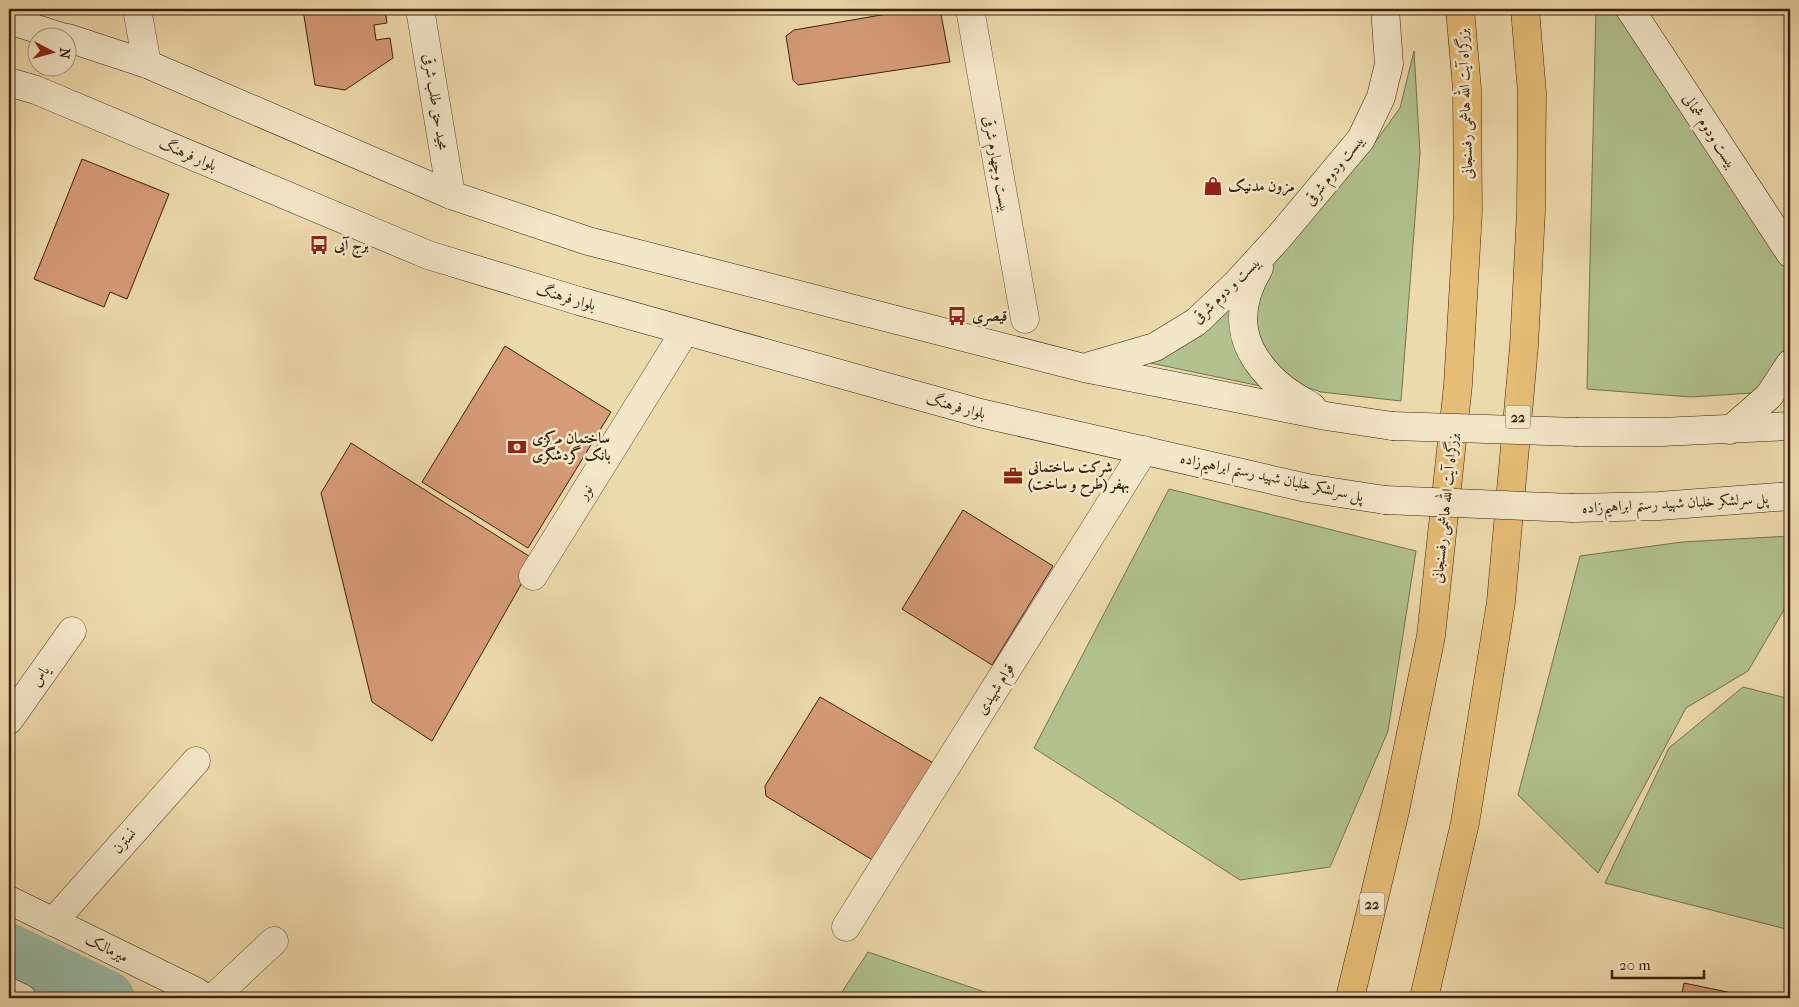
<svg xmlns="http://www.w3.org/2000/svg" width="1799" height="1007" font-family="'IM FELL French Canon',Amiri,serif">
<rect width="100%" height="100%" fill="#eddaac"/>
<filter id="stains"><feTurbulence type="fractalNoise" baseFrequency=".004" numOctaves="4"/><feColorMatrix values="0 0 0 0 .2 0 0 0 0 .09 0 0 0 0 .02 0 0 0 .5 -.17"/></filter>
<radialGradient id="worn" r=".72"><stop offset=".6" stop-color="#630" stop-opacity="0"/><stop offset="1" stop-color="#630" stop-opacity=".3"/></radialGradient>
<path fill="#b1c18f" stroke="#76714e" d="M1596,9H1616L1747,205L1787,259L1790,274V330L1777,370L1752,393L1691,397L1587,389Z
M1414,51L1420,153L1401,401L1321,392L1297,384L1265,354L1256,327V302L1267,271L1368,152L1400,108Z
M1239,292L1270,388L1136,360Z
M1169,489L1416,551L1388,731L1330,867L1240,880L1034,748Z
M1790,536V603H1788L1748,671L1686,708L1598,873L1518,795L1580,556L1682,542Z
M1743,687L1790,699V930L1605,883L1669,748Z
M868,952L1002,998H838Z"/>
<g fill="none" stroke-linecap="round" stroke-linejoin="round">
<path stroke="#99bba8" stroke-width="55" d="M9,951L107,998"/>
</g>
<path fill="#d69b77" stroke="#3a210c" d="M309,9H385L387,23L374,25L376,40L390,38L393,58L345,90L315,85L303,10Z
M916,9H940L950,62L798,85L793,80L786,36L794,30Z
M82,159L169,194L127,299L110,292L104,307L34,279Z
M505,346L611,412L528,548L422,482Z
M351,443L535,560L432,741L372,702L321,493Z
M963,510L1053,566L992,665L902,609Z
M820,697L935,764L876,862L766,796L765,786Z
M1684,983L1756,998H1681Z"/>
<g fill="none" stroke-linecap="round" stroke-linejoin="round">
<g stroke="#674f34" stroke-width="29">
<path id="street" d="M137,9L147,64
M420,9L451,195
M970,9L1025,319
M533,576L685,331
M9,720L72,631
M53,922L196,761
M846,927L1144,450
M213,998L274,941"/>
</g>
<g stroke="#3a210c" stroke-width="29">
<path id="secondary" d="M1630,9L1790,253
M9,20L65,38
M68,38L147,64L451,195L588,241L1084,368L1326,416L1392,426
M9,82L36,90L428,255L579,301L980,413L1307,488L1385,500
M1259,268C1232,313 1240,351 1279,385C1289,394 1301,400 1312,407
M1090,366L1155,347L1196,322L1236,284L1279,237L1361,139L1381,97L1389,64L1385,9
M1730,430L1769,396L1790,364
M1578,432H1661L1790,426
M1573,508L1659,506L1790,496
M9,900L195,991L205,998
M9,992L22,998"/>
</g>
<g stroke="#3a210c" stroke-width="29">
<path id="highway" d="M1350,998L1395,811L1431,636L1458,385L1468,212L1467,89L1460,9
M1424,998L1465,823L1501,602L1524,346L1531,211L1532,93L1525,9"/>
</g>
<use href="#street" stroke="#f3e7c9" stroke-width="28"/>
<use href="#secondary" stroke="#f3e7c9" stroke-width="28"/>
<use href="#highway" stroke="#e6bd76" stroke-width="28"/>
<g stroke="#3a210c" stroke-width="29" stroke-linecap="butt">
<path id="secondary-bridge" d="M1392,426L1578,432
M1385,500L1573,508"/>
</g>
<use href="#secondary-bridge" stroke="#f3e7c9" stroke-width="28"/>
</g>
<defs>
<g id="shop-bare" transform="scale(1.5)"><path d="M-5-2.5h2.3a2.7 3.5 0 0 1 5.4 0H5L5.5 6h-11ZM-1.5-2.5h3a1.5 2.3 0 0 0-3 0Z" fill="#8f2418" stroke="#f3e7c9" stroke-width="2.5" paint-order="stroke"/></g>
<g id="bus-bare" transform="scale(1.5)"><path d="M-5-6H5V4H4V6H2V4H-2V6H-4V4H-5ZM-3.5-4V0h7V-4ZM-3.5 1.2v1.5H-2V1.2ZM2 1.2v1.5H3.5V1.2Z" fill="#8f2418" stroke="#f3e7c9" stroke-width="2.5" paint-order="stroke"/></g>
<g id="bank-bare" transform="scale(1.5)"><path d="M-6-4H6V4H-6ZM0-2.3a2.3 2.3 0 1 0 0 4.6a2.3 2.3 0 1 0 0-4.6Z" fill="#8f2418" stroke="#f3e7c9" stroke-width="2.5" paint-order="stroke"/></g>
<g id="office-bare" transform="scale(1.5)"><path d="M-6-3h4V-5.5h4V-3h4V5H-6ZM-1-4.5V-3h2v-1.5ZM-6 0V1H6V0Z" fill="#8f2418" stroke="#f3e7c9" stroke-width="2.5" paint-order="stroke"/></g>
</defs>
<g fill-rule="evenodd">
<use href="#shop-bare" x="1213" y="186"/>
<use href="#bus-bare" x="319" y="245"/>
<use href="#bus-bare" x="957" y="316"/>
<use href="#bank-bare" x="517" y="447"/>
<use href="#office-bare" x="1013" y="476"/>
</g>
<g text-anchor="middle" stroke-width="5" stroke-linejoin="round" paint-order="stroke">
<g fill="#f3e7c9" stroke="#725c45" stroke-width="1">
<rect x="1505.5" y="405.5" width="25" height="23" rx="4"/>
<rect x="1359.5" y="892.5" width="25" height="23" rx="4"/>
</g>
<g font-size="14" font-weight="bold" fill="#3a210c">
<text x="1518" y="422">22</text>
<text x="1372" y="909">22</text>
</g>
<g font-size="15" fill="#3a210c" stroke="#f3e7c9">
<text transform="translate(436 102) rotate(81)" y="5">مجید حق طلب شرقی</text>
<text transform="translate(1465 104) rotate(-92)" y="5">بزرگراه آیت الله هاشمی رفسنجانی</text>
<text transform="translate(1710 131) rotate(57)" y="5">بیست ودوم شمالی</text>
<text transform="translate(188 154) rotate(23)" y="5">بلوار فرهنگ</text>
<text transform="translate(997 164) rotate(80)" y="5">بیست وچهارم شرقی</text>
<text transform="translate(1334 170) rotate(-51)" y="5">بیست ودوم شرقی</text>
<text transform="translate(1226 290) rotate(-44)" y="5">بیست و دوم شرقی</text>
<text transform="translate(566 297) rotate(16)" y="5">بلوار فرهنگ</text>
<text transform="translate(956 406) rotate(15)" y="5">بلوار فرهنگ</text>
<text transform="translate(1272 477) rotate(12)" y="5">پل سرلشکر خلبان شهید رستم ابراهیم‌زاده</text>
<text transform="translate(585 492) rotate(-58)" y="5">نور</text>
<text transform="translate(1675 503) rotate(-3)" y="5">پل سرلشکر خلبان شهید رستم ابراهیم‌زاده</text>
<text transform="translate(1445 508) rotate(-84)" y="5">بزرگراه آیت الله هاشمی رفسنجانی</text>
<text transform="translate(40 676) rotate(-55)" y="5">یاس</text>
<text transform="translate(995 689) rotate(-58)" y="5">قوام شهیدی</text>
<text transform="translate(124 841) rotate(-48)" y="5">نسترن</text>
<text transform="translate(107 948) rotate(26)" y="5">میرمالک</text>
</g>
<g font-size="15" font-weight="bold" fill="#3a210c" stroke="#f3e7c9" text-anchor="start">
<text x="1228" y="191">مزون مدنیک</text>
<text x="334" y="250">برج آبی</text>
<text x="972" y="321">قیصری</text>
<text x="532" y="443">ساختمان مرکزی<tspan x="532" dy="17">بانک گردشگری</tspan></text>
<text x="1028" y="472">شرکت ساختمانی<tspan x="1028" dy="17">بهفر (طرح و ساخت)</tspan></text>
</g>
</g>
<rect width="1799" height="1007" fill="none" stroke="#eddaac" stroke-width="30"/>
<rect x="10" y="10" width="1779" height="987" fill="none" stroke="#3a210c" stroke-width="2.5"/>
<rect x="15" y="15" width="1769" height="977" fill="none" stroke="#3a210c"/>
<g transform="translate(52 52) rotate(96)"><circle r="24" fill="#f3e7c9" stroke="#a9987d"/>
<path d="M0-4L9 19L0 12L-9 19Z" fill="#8f2418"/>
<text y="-8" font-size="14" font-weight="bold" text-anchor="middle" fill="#3a210c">N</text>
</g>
<path d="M1612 970v8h92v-8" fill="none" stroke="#3a210c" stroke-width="2.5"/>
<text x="1619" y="970" font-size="15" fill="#3a210c" stroke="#f3e7c9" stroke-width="4" paint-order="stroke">20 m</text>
<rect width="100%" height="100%" filter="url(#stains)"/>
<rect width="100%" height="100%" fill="url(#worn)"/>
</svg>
